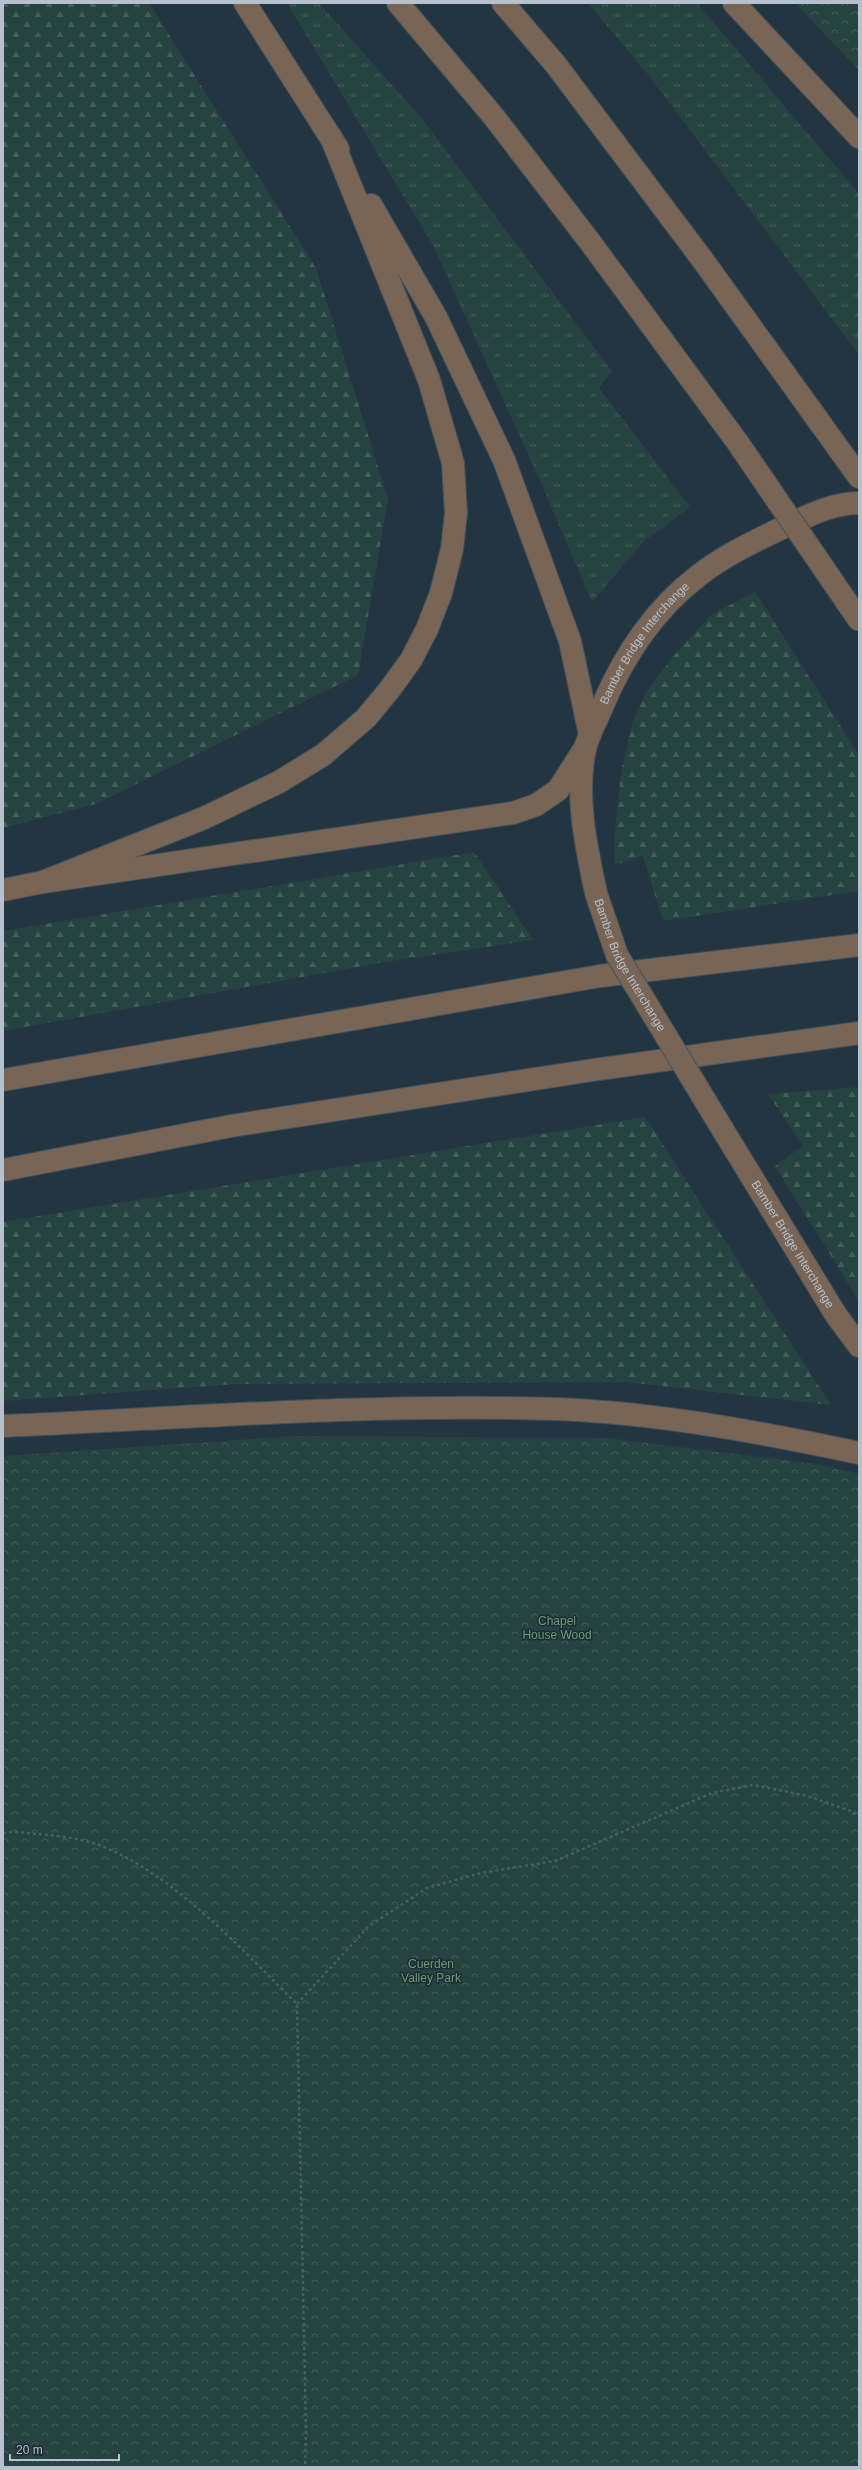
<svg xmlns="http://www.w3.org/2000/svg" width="862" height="2470" font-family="Arial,sans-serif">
<defs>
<pattern id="grass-tufts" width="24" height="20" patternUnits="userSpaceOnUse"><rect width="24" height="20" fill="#264342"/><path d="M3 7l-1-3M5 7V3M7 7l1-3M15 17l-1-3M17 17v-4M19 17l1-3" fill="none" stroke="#435c5c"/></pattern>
<pattern id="forest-firs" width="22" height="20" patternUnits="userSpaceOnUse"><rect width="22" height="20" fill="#264342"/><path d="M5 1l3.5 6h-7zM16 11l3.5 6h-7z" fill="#435c5c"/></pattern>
<pattern id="park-crowns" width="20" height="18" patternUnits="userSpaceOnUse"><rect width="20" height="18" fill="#264342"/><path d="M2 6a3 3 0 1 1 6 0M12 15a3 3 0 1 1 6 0" fill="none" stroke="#435c5c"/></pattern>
</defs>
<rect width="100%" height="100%" fill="#243542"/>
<path fill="url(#grass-tufts)" d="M287,3H319L423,120L612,371L599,388L690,507L643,542L592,602L541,483L433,245Z
M588,3H697L859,194V355L650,77Z"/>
<path fill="url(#forest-firs)" d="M3,3H149L316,268L388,499L358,675L96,804L3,828Z
M755,592L859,755V891L663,921L643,856L615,865L614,840L621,773L633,721L645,694L675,654L711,615Z
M474,852L533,940L385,962L3,1031V931Z
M859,1087V1301L775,1166L803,1146L768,1094Z
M645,1117L831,1405L625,1382L236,1384L3,1401V1222Z"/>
<path fill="url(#park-crowns)" d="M795,3H859V70Z
M296,1436L607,1438L817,1464L859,1474V2467H3V1456Z"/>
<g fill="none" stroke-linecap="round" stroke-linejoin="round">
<g stroke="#43515c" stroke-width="24">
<g id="highway">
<path d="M245,3L338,149"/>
<path d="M398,3L494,117L590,242L738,443"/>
<path d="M503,3L556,65L702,259L859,477"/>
<path d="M734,3L859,137"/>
<path d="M371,205L436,317L504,460L570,641L590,735"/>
<path d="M43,882L204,818L279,782L323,755L366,718L390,689L411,660L427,629L441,593L452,549L456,513L453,463L429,380L331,137"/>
<path d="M3,890L43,882L513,813L536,805L558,790L585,748"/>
<path id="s1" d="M596,893C586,846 575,796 585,749C588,735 597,720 602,707C623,657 655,609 698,576C723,556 753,542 782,528C806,517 831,503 859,503"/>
<path d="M3,1080L600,976L859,945"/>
<path id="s2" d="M723,1130L836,1315L859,1346"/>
<path d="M3,1170L231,1126L593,1070L859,1033"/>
<path d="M3,1426C187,1418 371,1403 556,1409C658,1413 759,1432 859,1453"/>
</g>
</g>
<path stroke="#445f5e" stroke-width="2.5" stroke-dasharray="3 3" stroke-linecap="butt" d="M3,1833C15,1831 27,1833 39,1834C58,1836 78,1838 96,1844C170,1870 242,1950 297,2004L306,2430L305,2467
M297,2004L369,1926L427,1888L481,1873L555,1861L712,1793L753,1785L804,1795L851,1811L859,1817"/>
<use href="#highway" stroke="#786555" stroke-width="22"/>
<g stroke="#43515c" stroke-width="24" stroke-linecap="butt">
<g id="highway-bridge">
<path d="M738,443L859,620"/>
<path id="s3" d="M596,893L617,955L723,1130"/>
</g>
</g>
<use href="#highway-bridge" stroke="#786555" stroke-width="22"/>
</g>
<g text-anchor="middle" stroke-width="3" stroke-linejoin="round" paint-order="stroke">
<g font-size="12" fill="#b5c1cc" stroke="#1d2b37">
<text dy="4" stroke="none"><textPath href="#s1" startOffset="268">Bamber Bridge Interchange</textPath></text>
<text dy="4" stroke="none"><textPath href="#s3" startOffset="80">Bamber Bridge Interchange</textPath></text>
<text dy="4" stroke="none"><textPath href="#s2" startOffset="134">Bamber Bridge Interchange</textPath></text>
</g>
<g font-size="12" fill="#6b9e6f" stroke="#1d2b37">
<text x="557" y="1625">Chapel<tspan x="557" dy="14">House Wood</tspan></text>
<text x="431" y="1968">Cuerden<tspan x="431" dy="14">Valley Park</tspan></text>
</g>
</g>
<rect width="862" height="2470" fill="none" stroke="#b5c1cc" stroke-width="8"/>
<path d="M10 2454v6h109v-6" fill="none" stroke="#b5c1cc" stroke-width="2"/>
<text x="16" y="2454" font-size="12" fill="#b5c1cc" stroke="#1d2b37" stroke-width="3" paint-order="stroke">20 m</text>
</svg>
